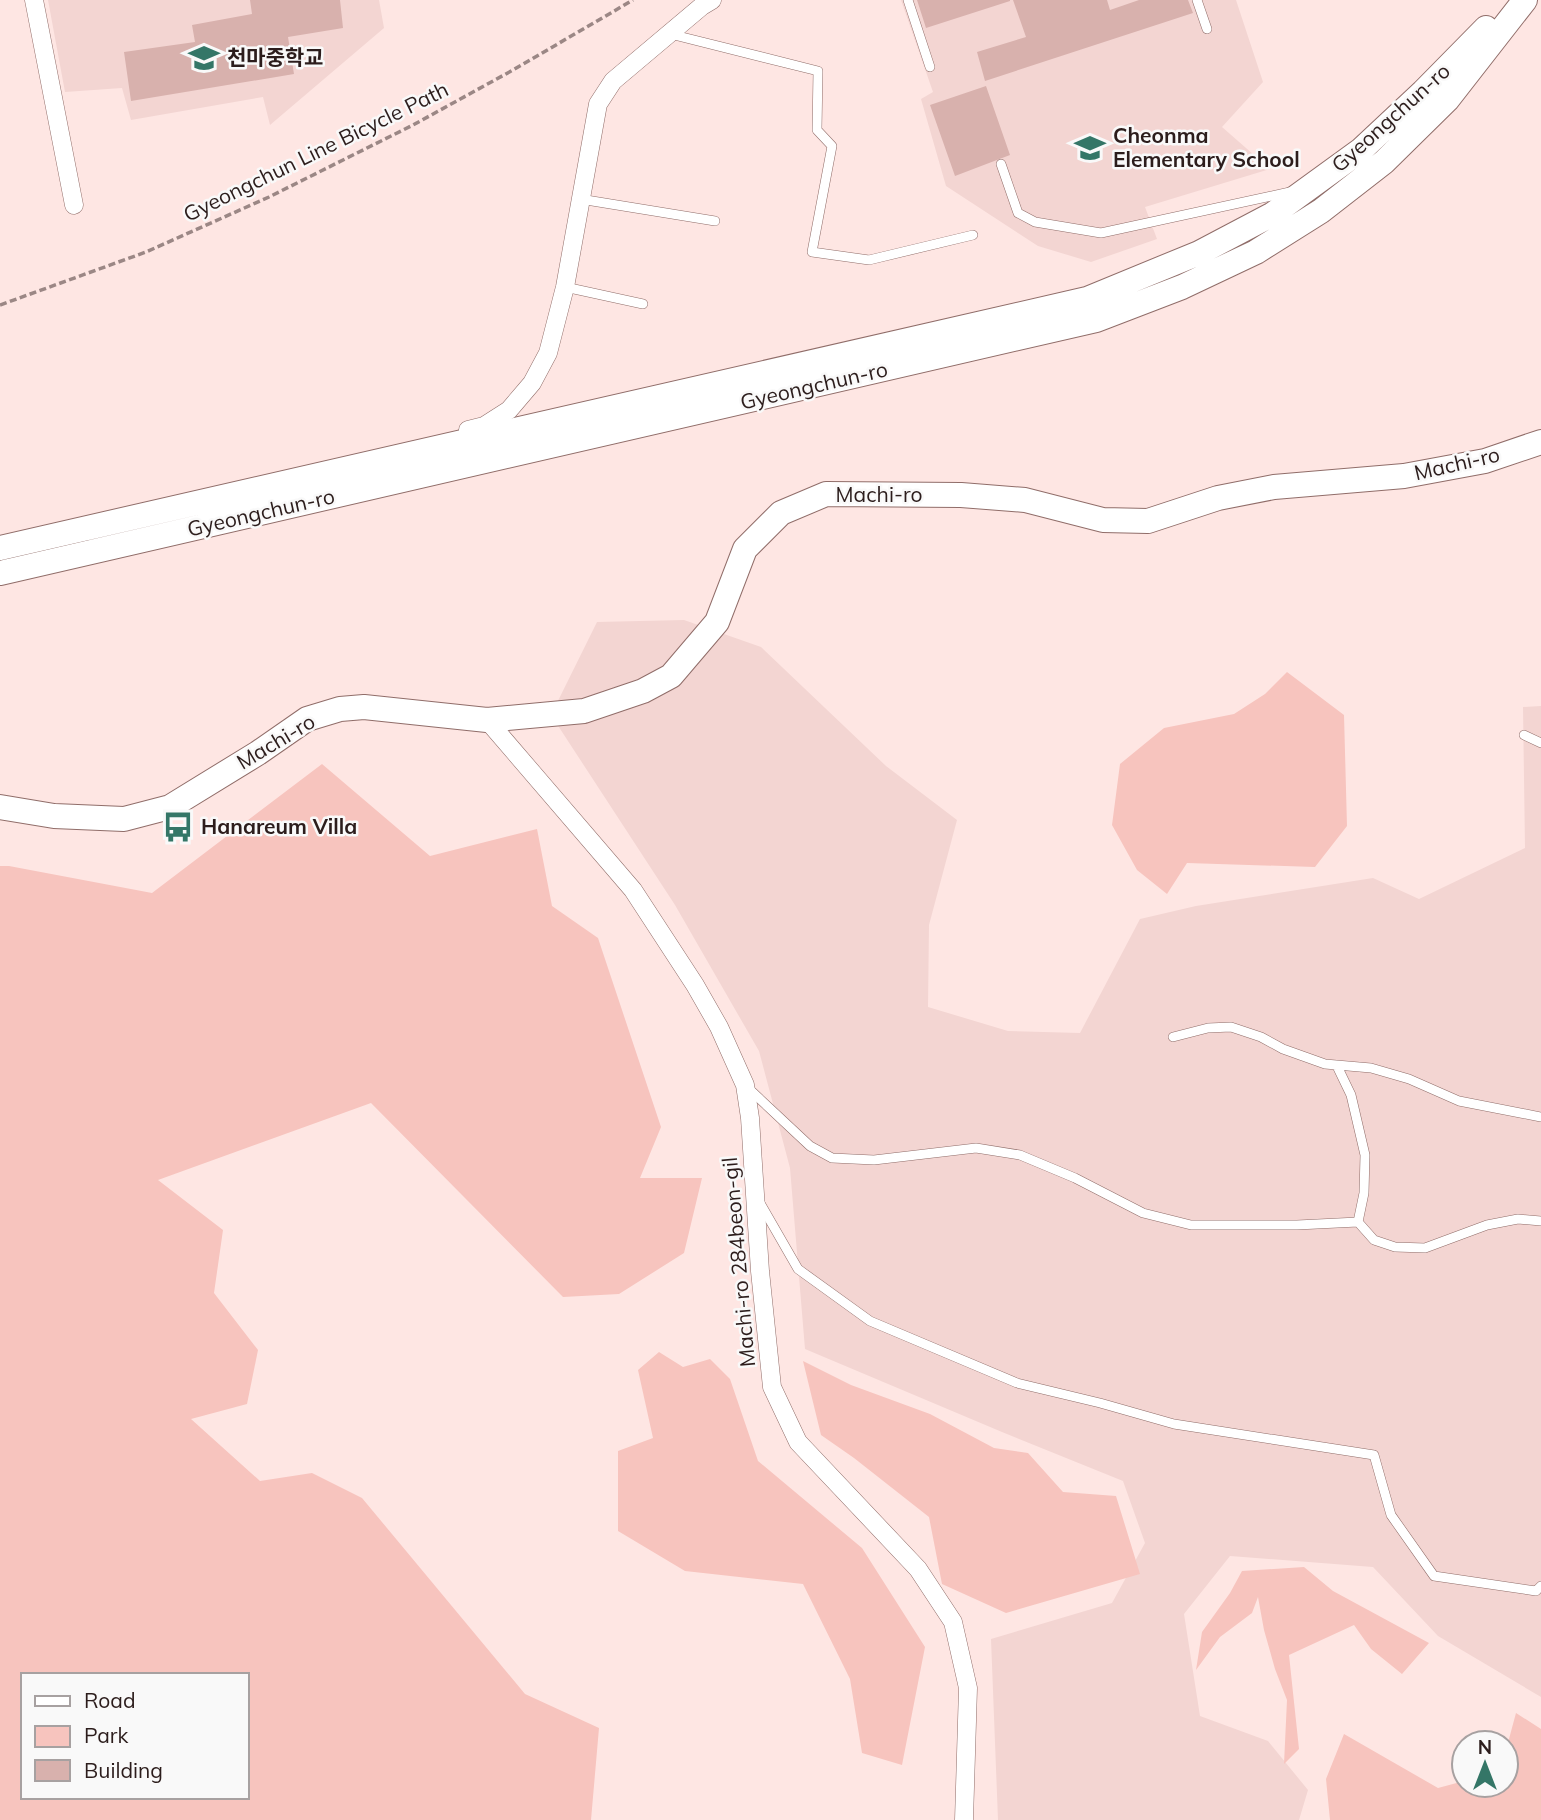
<svg xmlns="http://www.w3.org/2000/svg" width="1541" height="1820" font-family="Mulish,'Noto Sans KR',sans-serif">
<rect width="100%" height="100%" fill="#fee6e3"/>
<path fill="#f3d5d2" d="M48,0H379L384,28L270,125L263,97L131,120L122,88L65,92Z
M901,0H1236L1263,82L1222,127L1270,169L1145,207L1157,239L1091,262L1038,246L946,186L921,99L933,92Z
M684,620L761,647L886,766L957,820L929,925L928,1007L1008,1031L1080,1033L1140,919L1196,906L1373,878L1419,899L1525,848L1523,707L1541,706V1697L1438,1636L1373,1567L1230,1556L1184,1614L1200,1716L1268,1741L1308,1790L1299,1820H998L991,1639L1112,1603L1145,1543L1123,1481L1002,1432L805,1349L790,1168L759,1051L675,905L551,715L597,622Z"/>
<path fill="#f7c4be" fill-rule="evenodd" d="M1287,672L1344,715L1347,826L1315,867L1187,863L1167,894L1137,870L1112,825L1120,764L1164,728L1234,714L1265,694Z
M322,764L430,856L537,829L552,906L598,938L661,1127L640,1178H702L684,1253L619,1294L563,1297L371,1103L158,1180L223,1230L214,1293L258,1350L247,1404L191,1419L260,1481L312,1473L362,1498L525,1694L599,1728L591,1820H0V866H9L152,893ZM23,1675H247V1797H23Z
M659,1352L683,1367L710,1359L730,1379L758,1461L862,1548L925,1647L902,1765L862,1753L850,1679L803,1584L685,1571L618,1531V1451L653,1438L638,1370Z
M803,1361L851,1385L930,1414L994,1448L1028,1453L1063,1492L1116,1496L1140,1574L1006,1613L942,1584L929,1517L854,1458L821,1435Z
M1304,1567L1333,1591L1429,1643L1402,1674L1371,1649L1354,1625L1289,1655L1299,1749L1284,1764L1287,1700L1275,1669L1264,1630L1258,1597L1252,1613L1220,1637L1196,1670L1202,1632L1230,1593L1242,1571Z
M1516,1713L1541,1729V1820H1330L1326,1779L1344,1734L1438,1788L1464,1781V1785H1506V1750Z"/>
<path fill="#d8b1ad" d="M250,0H340L343,28L288,37L294,74L131,101L124,52L195,42L192,25L252,14Z
M917,0H1010V1L926,28Z
M1013,0H1107L1110,10L1139,0H1188L1193,13L985,81L977,52L1026,37Z
M986,86L1010,155L955,176L930,105Z"/>
<g fill="none" stroke-linecap="round" stroke-linejoin="round">
<g stroke="#906d69" stroke-width="10">
<path id="lane" d="M908,0L930,67
M1197,0L1207,29
M670,34L818,71L817,130L832,146L812,252L869,260L973,235
M1001,164L1018,213L1035,222L1101,233L1290,192
M580,199L715,221
M565,287L643,304
M1524,735L1541,743
M1173,1037L1208,1028L1231,1027L1261,1037L1283,1049L1325,1064L1371,1068L1409,1079L1459,1101L1541,1117
M1337,1066L1351,1095L1365,1155L1364,1193L1358,1222
M747,1087L810,1146L832,1158L874,1160L976,1148L1020,1155L1075,1178L1143,1213L1191,1225H1297L1358,1222
M760,1203L798,1269L870,1321L1017,1383L1100,1403L1174,1424L1374,1455L1391,1515L1434,1576L1536,1591L1541,1586
M1358,1222L1374,1240L1395,1247L1425,1248L1487,1225L1518,1219L1541,1221"/>
</g>
<g stroke="#906d69" stroke-width="19">
<path id="street" d="M34,0L74,205
M468,430L484,426L509,410L532,383L548,353L565,287L598,104L613,81L702,6L712,0
M487,720L633,890L695,985L719,1027L745,1085L750,1118L760,1271L772,1387L798,1442L918,1569L953,1622L968,1688L964,1820"/>
</g>
<g stroke="#906d69" stroke-width="26">
<path id="secondary" d="M0,548L1087,299L1199,253L1273,214L1361,150L1423,92L1486,28
M0,573L1096,320L1182,287L1256,252L1321,211L1384,162L1447,100L1525,0
M0,807L54,816L124,819L170,807L258,753L307,719L340,709L364,707L487,720L584,711L643,691L671,676L717,622L745,549L781,513L826,494L961,495L1025,500L1103,520L1148,521L1218,498L1274,487L1404,476L1485,461L1541,442"/>
</g>
<path stroke="#9b8785" stroke-width="3.5" stroke-dasharray="7 3.5" stroke-linecap="butt" d="M0,305L146,252L269,197L413,125L513,70L633,0"/>
<use href="#lane" stroke="#fff" stroke-width="9"/>
<use href="#street" stroke="#fff" stroke-width="18"/>
<use href="#secondary" stroke="#fff" stroke-width="24"/>
</g>
<defs>
<g id="school-bare" transform="scale(2.415)"><path d="M0-5L7-2L0 1L-7-2ZM-4 1L0 2.5L4 1V4Q0 6-4 4Z" fill="#347667" stroke="#f9f9f9" stroke-width="2.5" paint-order="stroke"/></g>
<g id="bus-bare" transform="scale(2.415)"><path d="M-5-6H5V4H4V6H2V4H-2V6H-4V4H-5ZM-3.5-4V0h7V-4ZM-3.5 1.2v1.5H-2V1.2ZM2 1.2v1.5H3.5V1.2Z" fill="#347667" stroke="#f9f9f9" stroke-width="2.5" paint-order="stroke"/></g>
</defs>
<g fill-rule="evenodd">
<use href="#school-bare" x="204" y="58"/>
<use href="#school-bare" x="1090" y="148"/>
<use href="#bus-bare" x="178" y="827"/>
</g>
<g text-anchor="middle" stroke-width="5" stroke-linejoin="round" paint-order="stroke">
<g font-size="21" font-weight="bold" fill="#2c1d1c" stroke="#f9f9f9" text-anchor="start">
<text x="227" y="65">천마중학교</text>
<text x="1113" y="143">Cheonma<tspan x="1113" dy="24">Elementary School</tspan></text>
<text x="201" y="834">Hanareum Villa</text>
</g>
<g font-size="21" fill="#2c1d1c" stroke="#f9f9f9">
<text transform="translate(1391 118) rotate(-42)" y="7">Gyeongchun-ro</text>
<text transform="translate(316 152) rotate(-26)" y="7">Gyeongchun Line Bicycle Path</text>
<text transform="translate(814 386) rotate(-13)" y="7">Gyeongchun-ro</text>
<text transform="translate(1457 464) rotate(-13)" y="7">Machi-ro</text>
<text x="879" y="502">Machi-ro</text>
<text transform="translate(261 513) rotate(-13)" y="7">Gyeongchun-ro</text>
<text transform="translate(276 742) rotate(-31)" y="7">Machi-ro</text>
<text transform="translate(739 1262) rotate(-95)" y="7">Machi-ro 284beon-gil</text>
</g>
</g>
<rect x="21" y="1673" width="228" height="126" fill="#f9f9f9" stroke="#a7a1a1" stroke-width="2"/>
<rect x="35" y="1696" width="35" height="10" fill="#ffffff" stroke="#a7a1a1" stroke-width="2"/>
<text x="84" y="1708" font-size="21" fill="#2c1d1c">Road</text>
<rect x="35" y="1726" width="35" height="21" fill="#f7c4be" stroke="#a7a1a1" stroke-width="2"/>
<text x="84" y="1743" font-size="21" fill="#2c1d1c">Park</text>
<rect x="35" y="1760" width="35" height="21" fill="#d8b1ad" stroke="#a7a1a1" stroke-width="2"/>
<text x="84" y="1778" font-size="21" fill="#2c1d1c">Building</text>
<g transform="translate(1485 1764)"><circle r="33" fill="#f9f9f9" stroke="#a7a1a1" stroke-width="2"/>
<path d="M0-5L12 26L0 18L-12 26Z" fill="#347667"/>
<text y="-10" font-size="19" font-weight="bold" text-anchor="middle" fill="#2c1d1c">N</text>
</g>
</svg>
